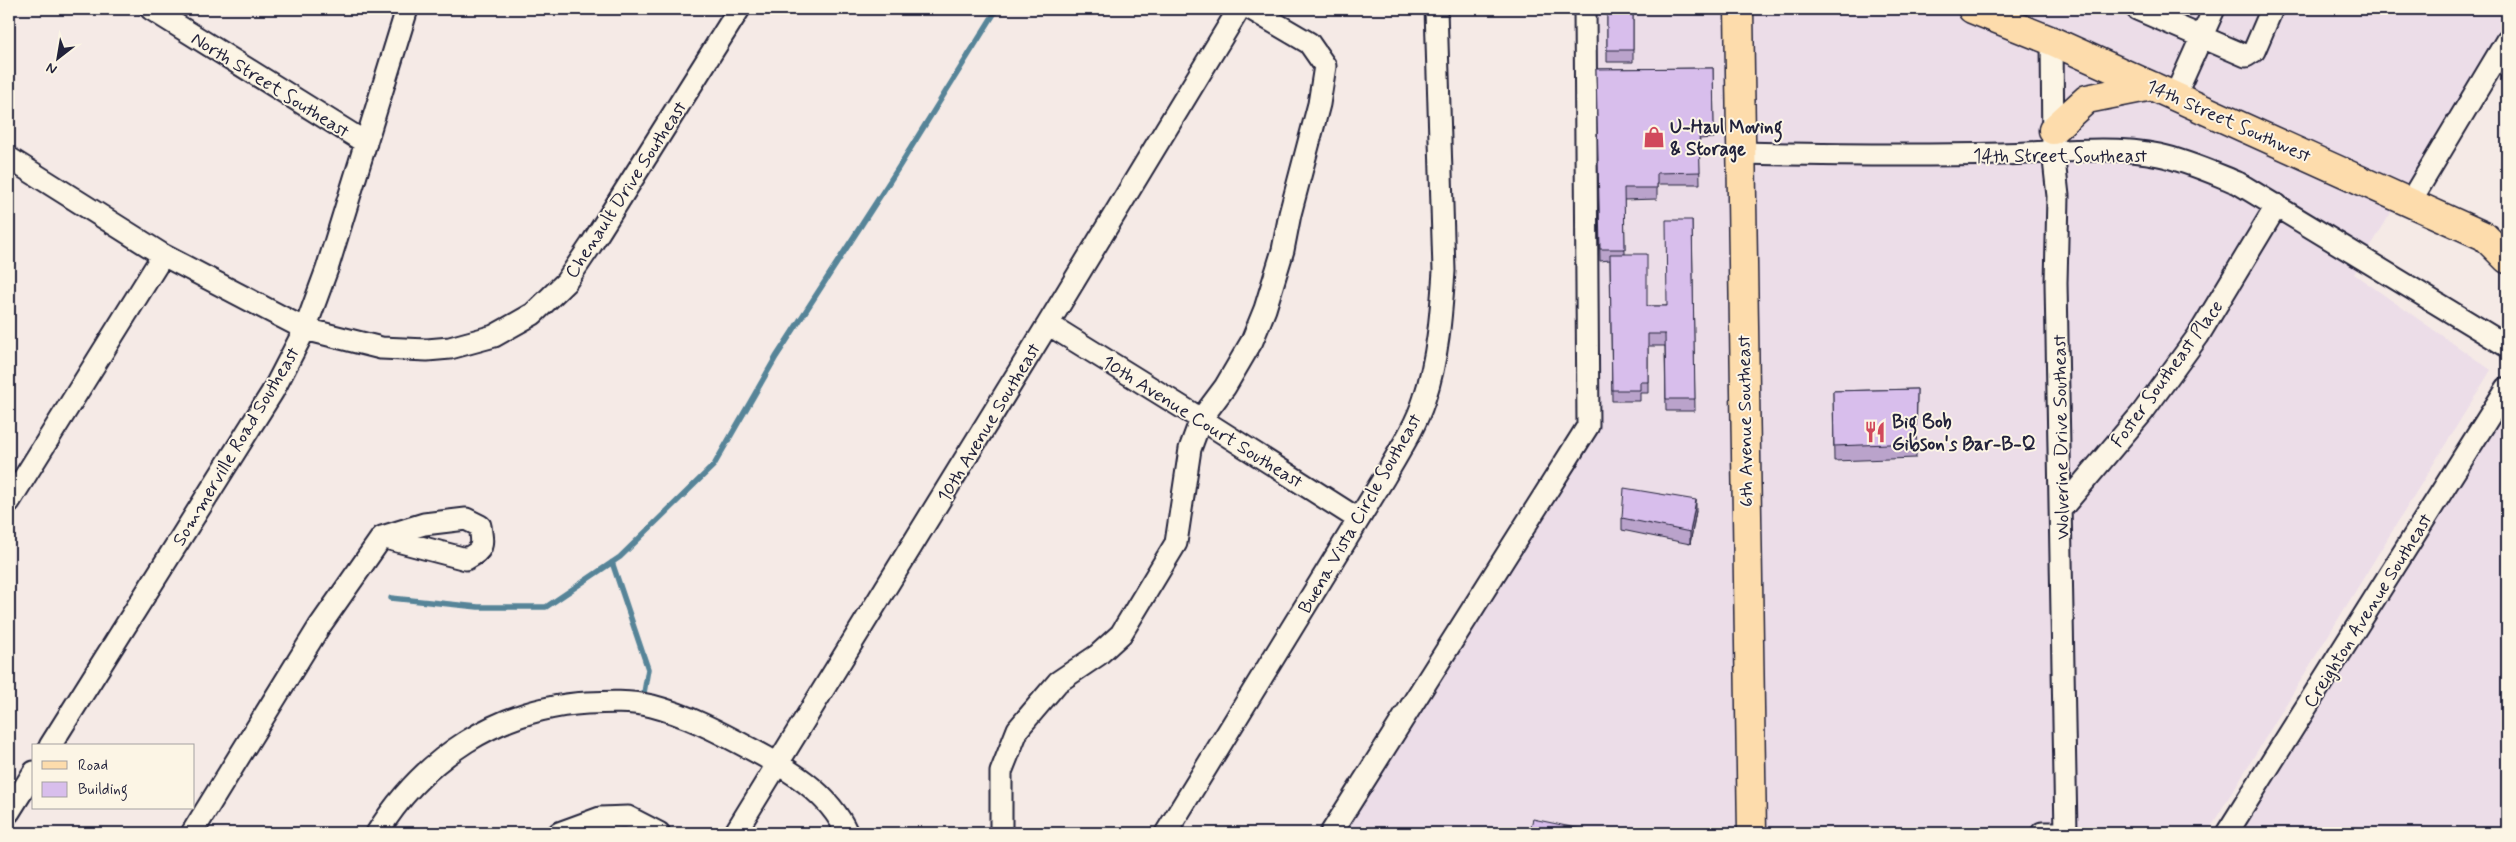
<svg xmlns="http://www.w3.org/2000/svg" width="2516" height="842" font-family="Mynerve,sans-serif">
<rect width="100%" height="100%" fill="#f5eae6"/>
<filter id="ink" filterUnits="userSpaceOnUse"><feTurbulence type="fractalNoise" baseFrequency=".02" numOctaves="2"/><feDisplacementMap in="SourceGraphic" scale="10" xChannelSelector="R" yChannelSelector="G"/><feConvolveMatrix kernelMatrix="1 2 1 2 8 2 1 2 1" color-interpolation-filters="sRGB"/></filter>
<g filter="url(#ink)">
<path fill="#ecdde8" d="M1593,9H2507V20L2354,274L2491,370L2207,833H1331L1588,424Z
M2507,409V833H2242Z"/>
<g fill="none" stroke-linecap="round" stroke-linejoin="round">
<path stroke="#568498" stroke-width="5.5" d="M612,562L648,669L644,693
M391,598L478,607H546L620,557L714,465L776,357L897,170L997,9"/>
<g stroke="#22223b" stroke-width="25">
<path id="minor" d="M151,9L366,143
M2137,9L2246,56L2254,51L2272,9
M2052,41L2053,151L2058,196L2056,283L2066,833
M2175,96L2214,9
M1741,153C1828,155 1913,156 2000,154C2050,153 2111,145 2159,155C2187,161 2213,173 2238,183L2507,346
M9,158L163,255L9,502
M2410,202L2507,40
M163,255L305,329L381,348L427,350L450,348L494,336L533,314L566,282L591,245L739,9
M1048,324L1201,419L1358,519
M2061,509L2142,413L2198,336L2277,205
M50,746L273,391L305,329L327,269L407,9
M9,812L34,772
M192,833L319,627L382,537L424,524L466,519L480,526C483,546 484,550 466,559L382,537
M377,833C423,758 499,708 587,703C608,702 631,701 652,706C687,715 717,731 749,748C787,768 829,792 847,833
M559,833L600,818L628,817L659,833
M735,833L1048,324L1239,9
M1001,833V772L1018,729L1058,682L1098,655L1121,634L1176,543L1190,449L1201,419L1225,387L1252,341L1265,309L1283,250L1290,214L1319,104L1325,66L1309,43L1251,9
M1166,833L1384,478C1398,453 1415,428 1424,400C1438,358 1441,315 1444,271L1436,9
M1331,833L1588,426L1585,9
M2042,833H2069
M2227,833L2507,388"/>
</g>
<g stroke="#22223b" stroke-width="31">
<path id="major" d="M1739,9L1752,833
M1972,9L2052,41L2484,236L2507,259
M2053,130L2087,99L2152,86"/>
</g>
<use href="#minor" stroke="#fcf5e5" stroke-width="21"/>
<use href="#major" stroke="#fddcac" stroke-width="28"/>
</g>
<path fill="#baa3cb" stroke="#22223b" d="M1607,9H1633V62H1607Z
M1713,68L1714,138L1699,139L1700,184H1657V199L1624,200L1625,254L1647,306H1667L1692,220L1695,411H1666L1665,346H1648V393H1640V401H1612L1610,260L1600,261L1596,69Z
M1917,389L1916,458L1834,461L1833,391Z
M1696,511L1690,544L1622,530V518Z"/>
<path fill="#9785a5" stroke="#22223b" d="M1696,500V511L1690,544V532Z"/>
<path fill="#d8beec" stroke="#22223b" d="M1607,9H1633V50H1607Z
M1713,68L1714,127H1699L1700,172L1657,173V188H1624L1625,249H1600L1596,69Z
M1666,220H1692L1695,399H1666L1665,334H1648V382H1640V390H1612L1610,254H1647V306H1667Z
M1917,389L1916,443L1834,446L1833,391Z
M1624,488L1696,500L1690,532L1622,518Z
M1533,819L1600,833H1529Z"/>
</g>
<defs>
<g id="shop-bare" transform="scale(1.725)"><path d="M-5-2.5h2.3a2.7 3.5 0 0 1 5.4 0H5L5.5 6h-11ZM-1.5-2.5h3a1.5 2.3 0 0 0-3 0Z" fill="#d1495b" stroke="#fcf5e5" stroke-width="2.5" paint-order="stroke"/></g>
<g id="restaurant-bare" transform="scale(1.725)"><path d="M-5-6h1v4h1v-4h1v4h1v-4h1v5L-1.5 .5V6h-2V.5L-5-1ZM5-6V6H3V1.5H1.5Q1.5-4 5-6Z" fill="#d1495b" stroke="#fcf5e5" stroke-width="2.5" paint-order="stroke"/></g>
</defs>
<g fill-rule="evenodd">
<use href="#shop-bare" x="1654" y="137"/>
<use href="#restaurant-bare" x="1875" y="432"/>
</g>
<g text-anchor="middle" stroke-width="4" stroke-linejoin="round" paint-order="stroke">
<g font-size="19" fill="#22223b" stroke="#fcf5e5">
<text transform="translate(271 84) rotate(32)" y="7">North Street Southeast</text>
<text transform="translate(2229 120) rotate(24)" y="7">14th Street Southwest</text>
<text x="2060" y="162">14th Street Southeast</text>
<text transform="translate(625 189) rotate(-57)" y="7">Chenault Drive Southeast</text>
<text transform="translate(2166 373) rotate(-54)" y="7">Foster Southeast Place</text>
<text transform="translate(1203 421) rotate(32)" y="7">10th Avenue Court Southeast</text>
<text transform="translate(1744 421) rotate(-91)" y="7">6th Avenue Southeast</text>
<text transform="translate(988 422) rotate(-59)" y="7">10th Avenue Southeast</text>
<text transform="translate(2060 437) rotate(-91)" y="7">Wolverine Drive Southeast</text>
<text transform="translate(235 446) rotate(-59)" y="7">Sommerville Road Southeast</text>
<text transform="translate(1359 513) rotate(-60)" y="7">Buena Vista Circle Southeast</text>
<text transform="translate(2367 610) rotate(-58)" y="7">Creighton Avenue Southeast</text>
</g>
<g font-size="19" font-weight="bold" fill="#22223b" stroke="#fcf5e5" text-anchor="start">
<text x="1670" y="133">U-Haul Moving<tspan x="1670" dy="22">&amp; Storage</tspan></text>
<text x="1892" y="428">Big Bob<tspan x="1892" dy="22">Gibson's Bar-B-Q</tspan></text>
</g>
</g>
<rect width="2516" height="842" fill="none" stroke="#fcf5e5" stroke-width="30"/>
<rect x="15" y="15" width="2486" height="812" fill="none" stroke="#22223b" stroke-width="2" filter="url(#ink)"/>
<rect x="32" y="744" width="162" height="65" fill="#fcf5e5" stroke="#a5a1a1"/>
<rect x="42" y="761" width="25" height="8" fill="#fddcac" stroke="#a5a1a1"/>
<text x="78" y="770" font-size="15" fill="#22223b">Road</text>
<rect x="42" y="782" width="25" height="15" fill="#d8beec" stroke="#a5a1a1"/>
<text x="78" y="794" font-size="15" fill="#22223b">Building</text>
<g transform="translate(58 58) rotate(211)" stroke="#fcf5e5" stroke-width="4" paint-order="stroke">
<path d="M0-4L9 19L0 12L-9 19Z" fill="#22223b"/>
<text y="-8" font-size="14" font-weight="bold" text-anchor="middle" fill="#22223b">N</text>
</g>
</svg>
